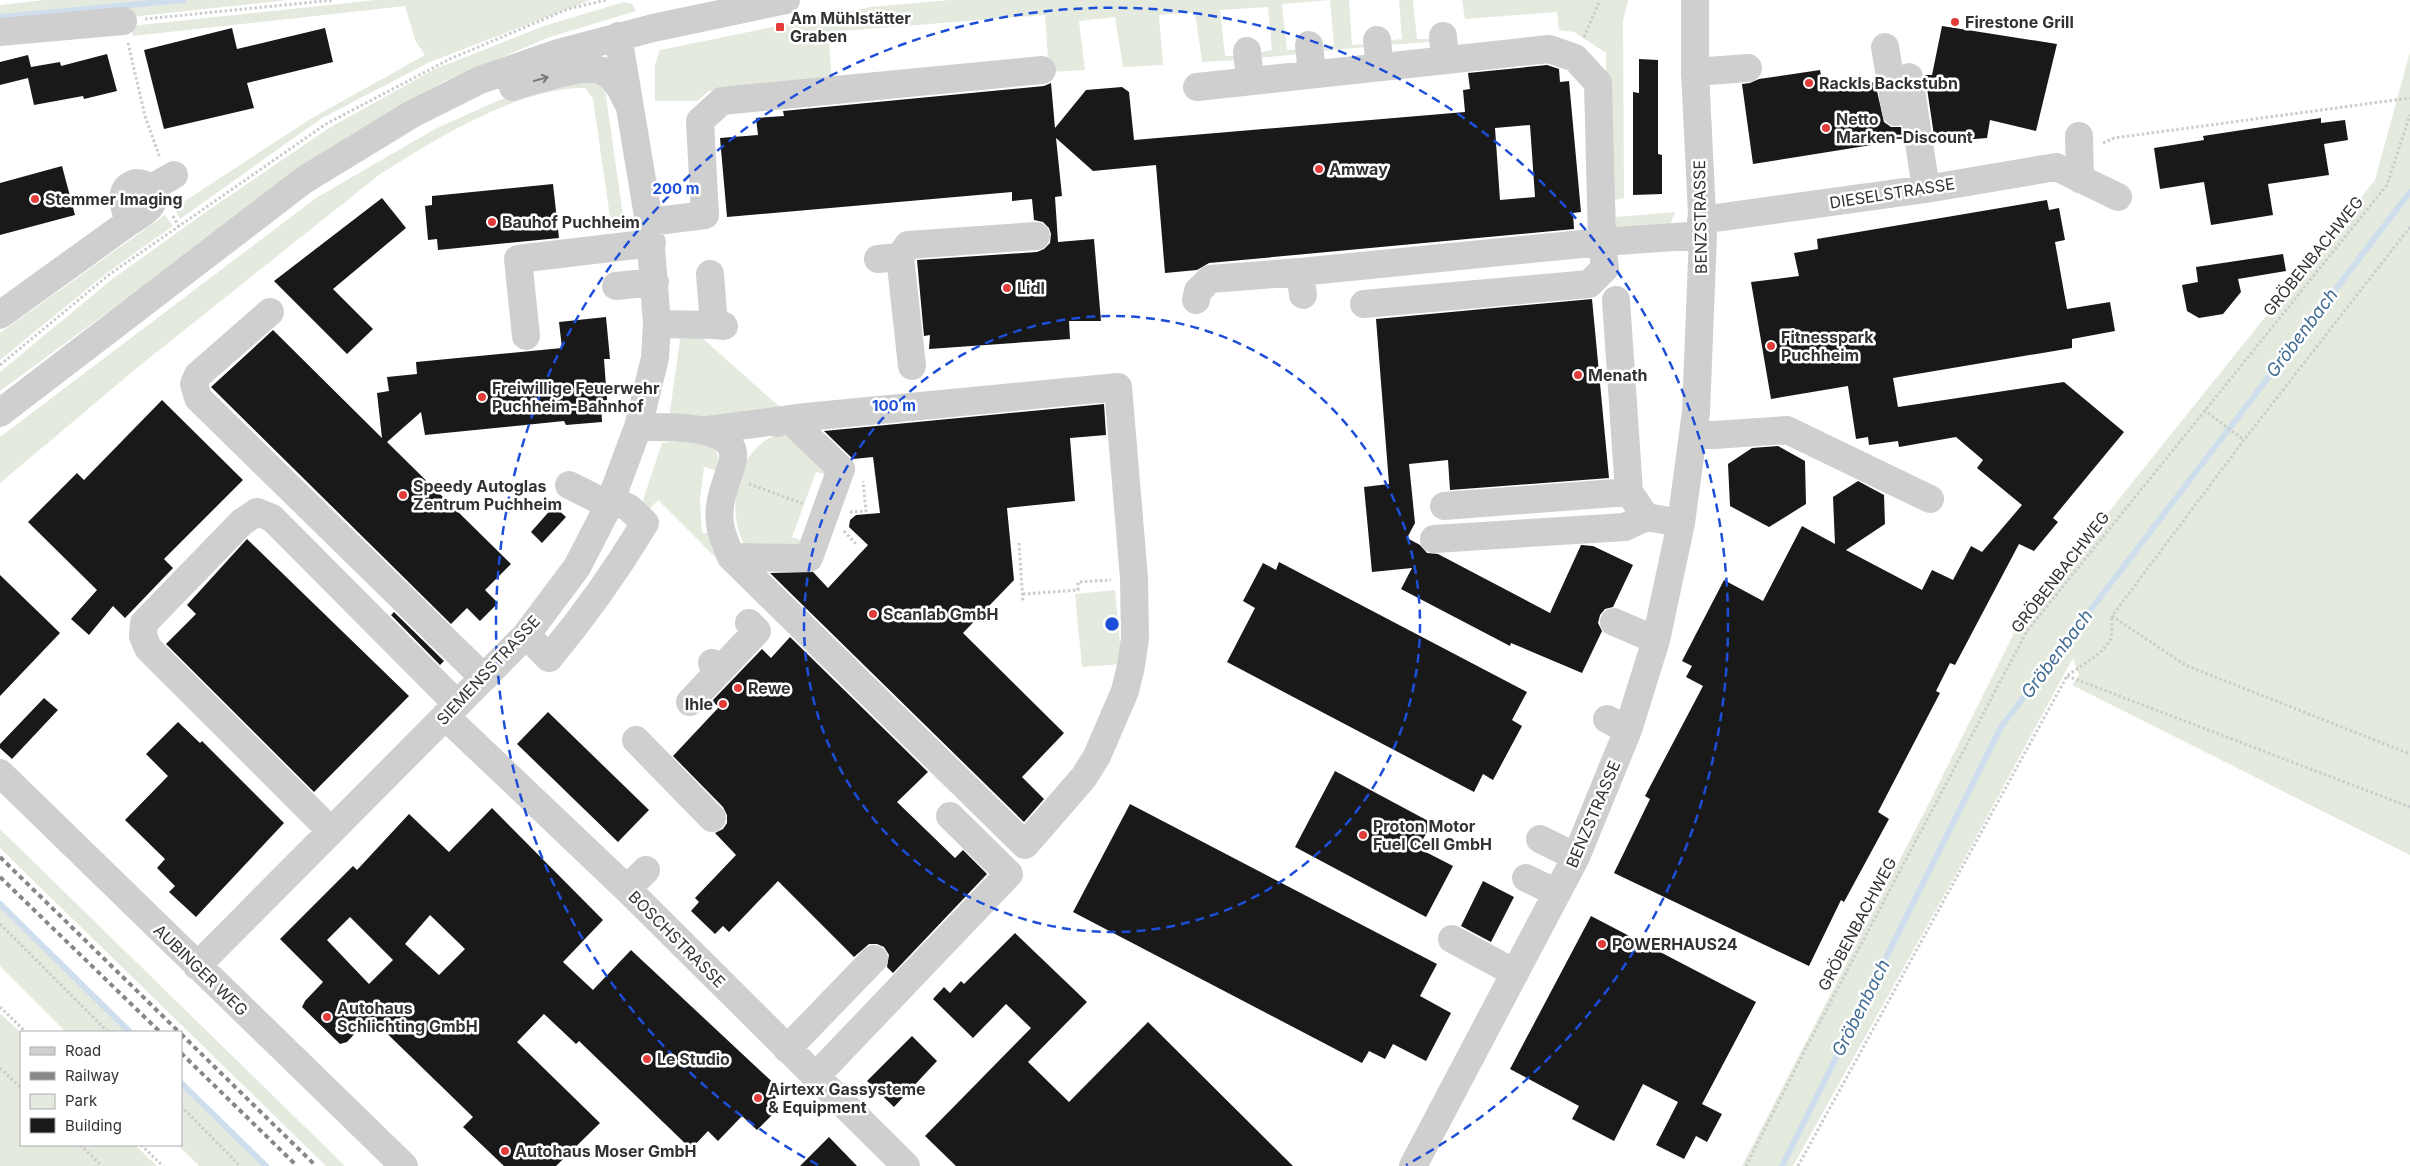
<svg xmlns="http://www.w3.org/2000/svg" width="2410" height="1166" font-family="Inter,sans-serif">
<rect width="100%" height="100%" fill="#fff"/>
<path fill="#e4ebde" d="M44,0H288L131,17L0,28V5Z
M375,0H591L430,62L322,118L180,219L174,208L312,118L425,55L416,42L405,6L133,36L131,26Z
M950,0H1349L1352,45L1366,44V47L1323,51L1322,47L1334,45L1330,0L1282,4L1287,50L1302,49V54L1257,58L1256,53L1272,50L1268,7L1220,10L1225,56H1240V60L1202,62L1195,12L1159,15L1163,65L1123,67L1115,17L1079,21L1085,70L1049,72L1045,15L828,32L832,79L709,91L697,101H655V64L660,50L870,7Z
M1399,0H1413L1417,39H1430V42L1387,45L1386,41L1402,39Z
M1462,0H1628L1623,21L1624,198L1615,200L1616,217L1675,212L1670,225L1618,229L1606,217V53L1574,32L1559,30L1557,12L1465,19Z
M624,2L632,4L636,11L547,38L443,82L347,137L0,391V372L111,280L210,209L329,128L435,69L544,26Z
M2410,52V855L2072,685L2079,675L2073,658L1961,865L1793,1166H1742L1925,811L2018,625L2375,180Z
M593,78L605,89L625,230L612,231L593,99L585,88C519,87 433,140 379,175L143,363L0,483V437L316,198L435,129L497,101L530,89Z
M165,215L173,226L108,272L0,360V333Z
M699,335L773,401L785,410L669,419L680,339Z
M786,433L830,476L816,472L792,537L806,542L803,546L746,547C723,513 738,438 786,433Z
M697,439C715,448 721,449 717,471L704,467L700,500L702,533H716L738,580L658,500L647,512L642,503L662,443Z
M1115,590L1122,664L1082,667L1075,594Z
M0,829L345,1166H326L0,848Z
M0,908L128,1032H66L0,966Z
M0,1013L21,1033V1145H135L157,1166H0Z
M181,1084L266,1166H199L178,1145H181Z"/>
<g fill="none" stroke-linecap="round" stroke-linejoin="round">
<path stroke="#cedeed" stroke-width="6" d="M0,17L183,0
M0,904L130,1032
M181,1083L266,1166
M1782,1166L2001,727L2410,192"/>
</g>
<path fill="#191919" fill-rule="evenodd" d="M1942,26L2057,44L2036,131L1990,120L1987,138L1935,142L1925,75H1932Z
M232,28L237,49L325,28L333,62L247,83L254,108L164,129L144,50Z
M107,54L117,91L84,99L83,96L34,105L28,78L0,85V62L28,55L31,67L60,62L61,66Z
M1639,59L1658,60V154L1662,155V194L1633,195V92L1639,93Z
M1547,65L1559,69L1560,82L1569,81L1581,212L1573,213L1574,229L1209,263L1197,270L1165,273L1156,165L1093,171L1056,138L1062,196L1055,197L1058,242L1094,239L1101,321H1069L1070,339L929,349L930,335L924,336L917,260L1037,252L1044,249L1050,243L1051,234L1049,228L1043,222L1034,220L1032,199L1012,201V192L727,217L720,138L758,135L756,118L784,116L783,111L1044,86L1051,83L1055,128L1086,90L1122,87L1129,92L1134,140L1465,112L1463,90L1470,89L1468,73ZM1530,125L1535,197L1500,200L1495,128Z
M1820,70L1824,90L1875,82L1884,122L1891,127H1901L1903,140L1753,164L1742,84L1750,83L1759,79Z
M2321,118V123L2345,120L2348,140L2324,144L2329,175L2268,184L2273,215L2211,225L2204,182L2160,189L2154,148L2204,140L2203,136Z
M62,166L75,215L0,235V183Z
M553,184L559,238L438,250L437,239L428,240L425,206L432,205V196Z
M382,198L406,228L333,289L373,329L347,354L274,281Z
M2047,200L2049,210L2059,208L2065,240L2055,242L2067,309L2110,302L2115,331L2072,339V348L1893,378L1898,407L2064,382L2124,432L2053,518L2058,522L2034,551L2019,544L1955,665L1950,663L1936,691L1940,693L1878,812L1889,819L1844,902L1841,900L1809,966L1614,873L1650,799L1645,796L1703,686L1686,677L1692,666L1682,661L1724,580L1763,601L1802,526L1835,544L1833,497L1858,481L1884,495L1885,524L1846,550L1922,590L1932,570L1953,580L1971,546L1982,552L2022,505L1977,468L1983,460L1956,437L1899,447L1898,441L1869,445L1868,437L1856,439L1848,386L1771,399L1751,282L1799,276L1794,253L1818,249L1817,239Z
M2283,254L2286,271L2238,279L2241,292L2223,314L2199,318L2187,311L2182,285L2198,282L2196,267Z
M1592,299L1609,478L1450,490L1448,460L1409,464L1415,523L1407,538L1420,545L1427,553L1438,554L1550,613L1581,545L1593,546L1633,565L1613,607L1605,609L1600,615L1598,623L1602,631L1582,673L1511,643L1510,646L1401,589L1412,568L1372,572L1364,487L1389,484L1376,319Z
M606,317L610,359H604L607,400L601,401L602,422L566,425L564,421L425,435L421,412L387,442L511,564L485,590L498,603L480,621L467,608L451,624L211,387L273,330L382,438L377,393L389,391L387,377L417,374L416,362L562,348L559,322Z
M162,400L243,480L164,559L173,568L125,618L113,606L89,635L71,619L97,590L28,522L77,473L84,480Z
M1104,404L1106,435L1070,438L1075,501L1007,508L1014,580L963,633L1064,733L1022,777L1044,799L1024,822L770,573L813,572L828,588L868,545L849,527L850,520L856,515L880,513L873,457L853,459L824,431Z
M1778,446L1805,461L1806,504L1769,527L1730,506L1728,464L1752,448Z
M554,506L566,517L542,543L531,532Z
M247,539L409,696L314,792L166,644L196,614L187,605Z
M1279,562L1527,692L1512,720L1522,726L1493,780L1483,774L1474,792L1227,662L1255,608L1243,601L1263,563L1276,570Z
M0,575L60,633L0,696Z
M394,612L444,661L440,665L391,615Z
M790,637L928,772L897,802L955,858L963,850L987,874L893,973L887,967L889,955L884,947L877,944H869L854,957L778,881L729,932L723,926L715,934L691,911L699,902L695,898L736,855L715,833L723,829L727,823V815L723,807L673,756L719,707L712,701L762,649L771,658Z
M44,698L58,710L12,759L0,748V744Z
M548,712L649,810L618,842L517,744Z
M178,722L200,743L202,741L284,823L196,917L169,892L175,886L157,868L165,859L125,820L168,776L146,754Z
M1335,771L1432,823L1418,848L1453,866L1426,917L1295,847Z
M1130,804L1437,964L1420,996L1451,1013L1426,1061L1393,1044L1385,1059L1369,1051L1362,1063L1073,912Z
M492,808L603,920L563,962L593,990L631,950L782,1091L766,1108L773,1114L757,1130L742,1116L718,1141L708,1131L691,1149L579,1041L576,1044L544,1014L517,1042L600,1123L556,1166H504L463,1127L473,1117L370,1017L347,1042L340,1044L302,1007L305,1001L323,982L280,939L353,866L357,870L409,814L449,852ZM430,915L465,949L439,975L405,944ZM350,917L393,960L369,984L327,940Z
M1483,881L1514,897L1491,942L1461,926Z
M1591,916L1756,1002L1702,1104L1722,1114L1707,1142L1696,1136L1684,1159L1656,1145L1678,1102L1643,1084L1614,1141L1572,1119L1579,1106L1510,1069Z
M1015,933L1087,1002L1028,1062L1069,1102L1148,1022L1293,1166H956L925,1136L1031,1028L1006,1004L973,1038L933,999L944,987L950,993L961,981L964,984Z
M912,1036L937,1061L894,1107L867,1081Z
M829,1137L857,1166H800Z"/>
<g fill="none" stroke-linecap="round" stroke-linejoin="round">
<path stroke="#ccc" stroke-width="3" stroke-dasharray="2.5 2.5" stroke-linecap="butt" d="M145,19L334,0
M1584,37L1600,0
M128,43L145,116L160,158
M2103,143L2114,138L2410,98
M173,216L179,227
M2410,227L2244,440L2112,616L2185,665L2410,754
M0,365L110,274L326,124L450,59L568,9L606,0
M2204,410L2244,440
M749,484L804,504
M850,512L866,511L863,481
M844,531L857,545
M1019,543L1023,603
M1023,594L1078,590V582L1111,580
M2067,676L2410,807
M0,924L108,1032
M0,1007L26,1032
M0,1068L21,1088
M181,1106L240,1166
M80,1145L102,1166
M141,1145L163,1166
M1746,1166L1804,1052L2027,631L2387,185L2410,115
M1798,1166L2067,676C2081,665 2101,656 2110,640C2113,634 2111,623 2112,616"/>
<path stroke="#cfcfcf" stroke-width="28" d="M0,32L123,21
M1443,36L1445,60
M1377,40L1380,67
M1309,45L1312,74
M1885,47L1896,112
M1247,51L1250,81
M1695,72L1748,68
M1909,77L1926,189
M513,87C526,82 540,79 554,75C589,66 610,61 626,100
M1197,87L1549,49L1575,58L1598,83L1602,242L1703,235
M2079,136L2080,179
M136,183C142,183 146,184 150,189C162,204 140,215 129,222C125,208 116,189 136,183Z
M150,189L174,175
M1701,220L1926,189L2056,167L2118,197
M649,222L705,215L700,121L722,101L1042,70
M900,257L908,245L1036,236
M878,259L900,257L912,366
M1300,272L1303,295
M710,274L714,325L724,326
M616,286L655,282
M1196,300L1198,291L1210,279L1300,272L1602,242L1605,268L1589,284L1364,304
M1616,300L1629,492
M270,312L198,375L194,384L198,398L484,678
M0,315L129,222
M657,324L714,325
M526,336L518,259L652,243
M0,413L304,180L412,114L480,80L558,53L653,28L786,0
M638,427C662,428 744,421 732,464C726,484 717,502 720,524C721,534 727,546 731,557L1025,845L1084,777L1097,756L1125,691L1131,666L1135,638L1134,578L1118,387L806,417L707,430
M1694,433L1714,435L1787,430L1930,499
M569,485L609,505
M1444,506L1629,492L1646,517L1681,523
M1434,539L1625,527L1646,517
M731,557L809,558L841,469L789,419L777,423
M1614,622L1656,640
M526,635L549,658C585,615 616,571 645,523L629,508L611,499
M712,663L720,670L757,631L749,623
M690,702L720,670
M445,716L627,889L906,1166
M1607,719L1628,730
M636,740L712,818
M0,773L404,1166
M331,831L148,648L143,636L144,623L242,522L257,512L272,518L457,704
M1540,839L1576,857
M1526,878L1557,893
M627,889L646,870
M1452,939L1515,973
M197,966L526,635L577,567L609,505L638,427L655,358L657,324L649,222L618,36
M787,1049L874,959
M815,1077L1009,874L950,816
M1413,1166L1576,857L1628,730L1656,640L1681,523L1696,412L1703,235L1695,72V0"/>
<path stroke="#878787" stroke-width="4" stroke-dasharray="5 4" stroke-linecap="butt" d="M0,857L179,1032
M0,877L160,1032
M181,1034L316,1166
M181,1053L297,1166"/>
</g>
<defs><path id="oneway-shaft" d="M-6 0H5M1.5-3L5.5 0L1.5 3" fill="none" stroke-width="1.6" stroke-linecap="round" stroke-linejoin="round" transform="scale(1.25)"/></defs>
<use stroke="#797979" href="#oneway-shaft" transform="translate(541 79) rotate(-15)"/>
<g fill="none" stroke="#1d4ed8" stroke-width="2.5" stroke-dasharray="9 6">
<circle cx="1112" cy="624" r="308"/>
<path d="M818 1165A616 616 0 1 1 1406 1165"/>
</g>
<g fill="#e23c3a" stroke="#fff" stroke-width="2">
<circle cx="1955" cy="22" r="5"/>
<rect x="775" y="22" width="10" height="10" rx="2.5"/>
<circle cx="1809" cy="83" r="5"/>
<circle cx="1826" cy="128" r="5"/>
<circle cx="1319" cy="169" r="5"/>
<circle cx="35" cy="199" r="5"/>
<circle cx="492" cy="222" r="5"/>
<circle cx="1007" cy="288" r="5"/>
<circle cx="1771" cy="346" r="5"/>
<circle cx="1578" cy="375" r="5"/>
<circle cx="482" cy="397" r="5"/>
<circle cx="403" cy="495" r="5"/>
<circle cx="873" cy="614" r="5"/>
<circle cx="738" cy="688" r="5"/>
<circle cx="723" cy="704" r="5"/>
<circle cx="1363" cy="835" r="5"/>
<circle cx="1602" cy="944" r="5"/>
<circle cx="327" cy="1017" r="5"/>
<circle cx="647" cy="1059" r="5"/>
<circle cx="758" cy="1098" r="5"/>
<circle cx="505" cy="1151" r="5"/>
</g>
<g text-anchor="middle" stroke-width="5" stroke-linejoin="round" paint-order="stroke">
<g font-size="16" font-weight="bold" fill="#323232" stroke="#fff" text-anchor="start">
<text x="790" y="24">Am Mühlstätter<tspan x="790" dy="18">Graben</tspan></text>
<text x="1965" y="28">Firestone Grill</text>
<text x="1819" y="89">Rackls Backstubn</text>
<text x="1836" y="125">Netto<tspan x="1836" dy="18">Marken-Discount</tspan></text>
<text x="1329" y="175">Amway</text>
<text x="45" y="205">Stemmer Imaging</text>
<text x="502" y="228">Bauhof Puchheim</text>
<text x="1017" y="294">Lidl</text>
<text x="1781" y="343">Fitnesspark<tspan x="1781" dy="18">Puchheim</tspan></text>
<text x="1588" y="381">Menath</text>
<text x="492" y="394">Freiwillige Feuerwehr<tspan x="492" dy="18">Puchheim-Bahnhof</tspan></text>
<text x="413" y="492">Speedy Autoglas<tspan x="413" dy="18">Zentrum Puchheim</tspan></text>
<text x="883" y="620">Scanlab GmbH</text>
<text x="748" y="694">Rewe</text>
<text x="713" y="710" text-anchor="end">Ihle</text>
<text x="1373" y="832">Proton Motor<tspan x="1373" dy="18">Fuel Cell GmbH</tspan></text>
<text x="1612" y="950">POWERHAUS24</text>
<text x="337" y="1014">Autohaus<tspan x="337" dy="18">Schlichting GmbH</tspan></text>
<text x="657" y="1065">Le Studio</text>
<text x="768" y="1095">Airtexx Gassysteme<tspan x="768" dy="18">&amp; Equipment</tspan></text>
<text x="515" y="1157">Autohaus Moser GmbH</text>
</g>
<g font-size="16" fill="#323232" stroke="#fff">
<text transform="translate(1892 193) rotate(-9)" y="6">DIESELSTRASSE</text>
<text transform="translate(1700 217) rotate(-91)" y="6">BENZSTRASSE</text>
<text transform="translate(2313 256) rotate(-51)" y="6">GRÖBENBACHWEG</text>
<text transform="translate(2060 572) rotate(-52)" y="6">GRÖBENBACHWEG</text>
<text transform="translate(488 670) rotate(-47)" y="6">SIEMENSSTRASSE</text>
<text transform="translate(1593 814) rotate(-67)" y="6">BENZSTRASSE</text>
<text transform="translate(1857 924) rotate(-62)" y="6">GRÖBENBACHWEG</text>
<text transform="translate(677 939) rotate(45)" y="6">BOSCHSTRASSE</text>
<text transform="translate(201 970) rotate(44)" y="6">AUBINGER WEG</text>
</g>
<g font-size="18" font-style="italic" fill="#406c94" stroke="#fff">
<text transform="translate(2302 333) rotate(-53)" y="6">Gröbenbach</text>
<text transform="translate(2057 654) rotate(-53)" y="6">Gröbenbach</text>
<text transform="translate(1861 1008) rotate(-63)" y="6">Gröbenbach</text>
</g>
</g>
<circle cx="1112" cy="624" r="8" fill="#1d4ed8" stroke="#fff" stroke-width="2.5"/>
<g font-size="15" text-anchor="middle" font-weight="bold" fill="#1d4ed8" stroke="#fff" stroke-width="5" stroke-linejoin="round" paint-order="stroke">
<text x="676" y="194">200 m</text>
<text x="894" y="411">100 m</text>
</g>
<rect x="20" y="1031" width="162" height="115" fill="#ffffff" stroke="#adadad"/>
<rect x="30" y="1047" width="25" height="8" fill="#cfcfcf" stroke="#adadad"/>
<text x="65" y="1056" font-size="15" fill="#323232">Road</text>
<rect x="30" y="1072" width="25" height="8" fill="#878787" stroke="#adadad"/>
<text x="65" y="1081" font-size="15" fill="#323232">Railway</text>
<rect x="30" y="1094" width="25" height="15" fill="#e4ebde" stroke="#adadad"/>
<text x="65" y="1106" font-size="15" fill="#323232">Park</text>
<rect x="30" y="1118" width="25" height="15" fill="#191919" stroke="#adadad"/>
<text x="65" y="1131" font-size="15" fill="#323232">Building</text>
</svg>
